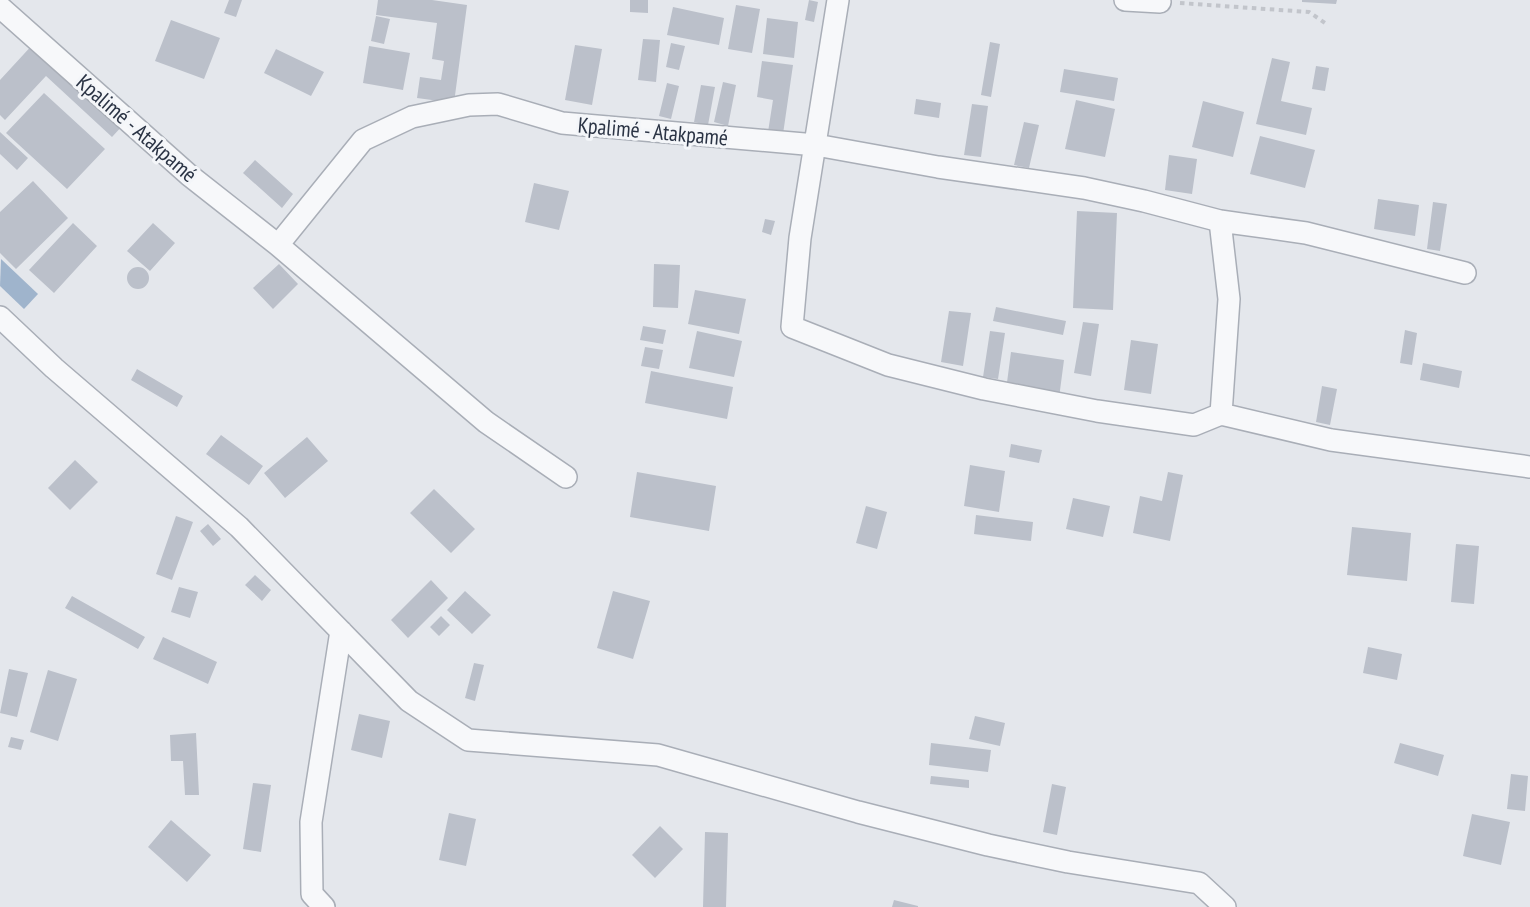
<svg xmlns="http://www.w3.org/2000/svg" width="1530" height="907" font-family="'PT Sans Narrow',sans-serif">
<rect width="100%" height="100%" fill="#e4e7ec"/>
<path fill="#9fb4cc" d="M1,259L38,294L24,309L0,286Z"/>
<path fill="#bbc0ca" d="M229,0H242L236,17L224,13Z
M378,0H432L467,5L454,103L417,98L420,77L441,80L444,61L432,59L437,23L376,15Z
M630,0H648V13L630,12Z
M809,0L818,2L814,22L805,20Z
M1302,0H1337L1336,4L1302,2Z
M736,5L760,9L752,53L728,49Z
M673,7L724,18L719,45L667,35Z
M376,16L390,19L384,44L371,41Z
M767,18L798,22L794,58L763,54Z
M171,20L220,38L204,79L155,61Z
M643,39L660,40L656,82L638,80Z
M35,42L124,124L112,137L46,76L5,120L0,115V80Z
M990,42L1000,44L991,97L981,95Z
M671,43L685,46L679,70L666,67Z
M575,45L602,49L592,105L565,100Z
M369,46L410,53L403,90L363,83Z
M276,49L324,72L311,96L264,73Z
M1272,58L1290,62L1281,101L1312,108L1306,135L1256,124Z
M762,61L793,65L783,134L768,132L773,100L757,97Z
M1316,66L1329,68L1325,91L1312,89Z
M1064,69L1118,78L1114,101L1060,92Z
M723,82L736,85L728,126L714,122Z
M667,83L679,86L671,119L659,116Z
M701,85L715,87L708,125L694,122Z
M44,93L105,149L67,189L6,133Z
M916,99L941,103L939,118L914,114Z
M1076,100L1115,109L1105,157L1065,149Z
M1203,101L1244,112L1233,157L1192,147Z
M972,104L988,106L981,157L964,155Z
M1024,122L1039,125L1029,168L1014,165Z
M0,132L28,158L17,170L0,154Z
M1260,136L1315,150L1305,188L1250,174Z
M1169,155L1197,159L1192,194L1165,190Z
M255,160L293,194L282,208L243,173Z
M33,181L68,218L16,269L0,253V212Z
M534,183L569,191L559,230L525,222Z
M1378,199L1419,205L1415,236L1374,229Z
M1433,202L1447,204L1440,251L1427,249Z
M1077,211L1117,213L1113,310L1073,308Z
M765,219L775,221L771,235L762,232Z
M73,223L97,246L54,293L29,270Z
M153,223L175,243L150,271L127,251Z
M279,264L298,284L273,309L253,288Z
M654,264L680,265L678,308L653,307Z
M127 278a11 11 0 1 1 22 0a11 11 0 1 1-22 0Z
M695,290L746,299L739,334L688,324Z
M996,307L1066,321L1063,335L993,321Z
M949,311L971,313L963,366L941,362Z
M1083,322L1099,324L1091,376L1074,373Z
M643,326L666,330L663,344L640,340Z
M1405,330L1417,333L1412,365L1400,363Z
M697,331L742,341L734,377L689,368Z
M990,331L1005,333L998,379L983,377Z
M1131,340L1158,344L1151,394L1124,390Z
M645,347L663,350L659,369L641,366Z
M1011,352L1064,360L1059,398L1006,390Z
M1423,363L1462,371L1459,388L1420,380Z
M137,369L183,396L177,407L131,380Z
M651,371L733,387L727,419L645,403Z
M1322,386L1337,389L1330,425L1316,422Z
M221,435L263,466L249,485L206,454Z
M307,437L328,461L285,498L264,473Z
M1011,444L1042,450L1039,463L1009,457Z
M75,460L98,482L70,510L48,488Z
M970,465L1005,471L999,512L964,506Z
M637,472L716,486L709,531L630,517Z
M1168,472L1183,475L1170,541L1133,533L1140,496L1162,501Z
M434,489L475,529L451,553L410,513Z
M1073,498L1110,506L1103,537L1066,529Z
M866,506L887,512L877,549L856,543Z
M976,515L1033,522L1031,541L974,534Z
M176,516L193,522L172,580L156,574Z
M208,524L221,539L213,546L200,531Z
M1352,527L1411,533L1407,581L1347,575Z
M1456,544L1479,546L1474,604L1451,602Z
M255,575L271,590L262,601L245,585Z
M431,580L448,598L408,638L391,620Z
M179,587L198,592L190,618L171,612Z
M465,591L491,615L472,634L447,610Z
M613,591L650,601L633,659L597,648Z
M72,596L145,637L138,649L65,608Z
M441,616L450,625L439,636L430,627Z
M163,637L217,662L208,684L153,659Z
M1368,647L1402,654L1397,680L1363,673Z
M474,663L484,665L475,701L465,698Z
M9,669L28,673L17,717L0,713Z
M48,670L77,679L58,741L30,732Z
M359,714L390,721L382,758L351,750Z
M975,716L1005,723L1000,746L969,739Z
M196,733L199,795H185L183,761H171L170,735Z
M11,737L24,740L21,750L8,747Z
M931,743L991,750L988,772L929,765Z
M1400,743L1444,755L1438,776L1394,763Z
M1511,774L1528,776L1525,811L1507,809Z
M931,776L969,780V788L930,784Z
M253,783L271,785L261,852L243,849Z
M1052,784L1066,787L1057,835L1043,832Z
M449,813L476,819L466,866L439,860Z
M1472,814L1510,822L1501,865L1463,856Z
M171,820L211,855L187,882L148,847Z
M660,826L683,849L655,878L632,855Z
M705,832L728,833L726,907H703Z
M894,900L918,906V907H892Z"/>
<g fill="none" stroke-linecap="round" stroke-linejoin="round">
<g stroke="#a9aeb7" stroke-width="24">
<path id="minor" d="M838,0L800,238L792,327L888,365L984,389L1097,411L1194,425L1221,414L1331,440L1530,467
M1125,0L1160,2
M0,7L189,175L278,245L486,422L566,477
M1220,221L1306,233L1465,273
M278,245L363,140L412,117L469,105L498,104L562,123L816,145L938,167L1084,188L1144,201L1220,221L1229,299L1221,414
M0,317L54,368L239,527L409,701L468,740L658,755L858,812L988,845L1068,862L1199,883L1225,907
M324,907L312,894L311,822L341,631"/>
</g>
<path stroke="#c2c5cb" stroke-width="4" stroke-dasharray="4.5 4.5" stroke-linecap="butt" d="M1180,3L1309,12L1328,25"/>
<use href="#minor" stroke="#f7f8fa" stroke-width="21"/>
</g>
<g text-anchor="middle" stroke-width="6" stroke-linejoin="round" paint-order="stroke">
<g font-size="22" fill="#2b3445" stroke="#f4f6f9">
<text transform="translate(137 128) rotate(41)" y="8">Kpalimé - Atakpamé</text>
<text transform="translate(653 131) rotate(5)" y="8">Kpalimé - Atakpamé</text>
</g>
</g>
</svg>
